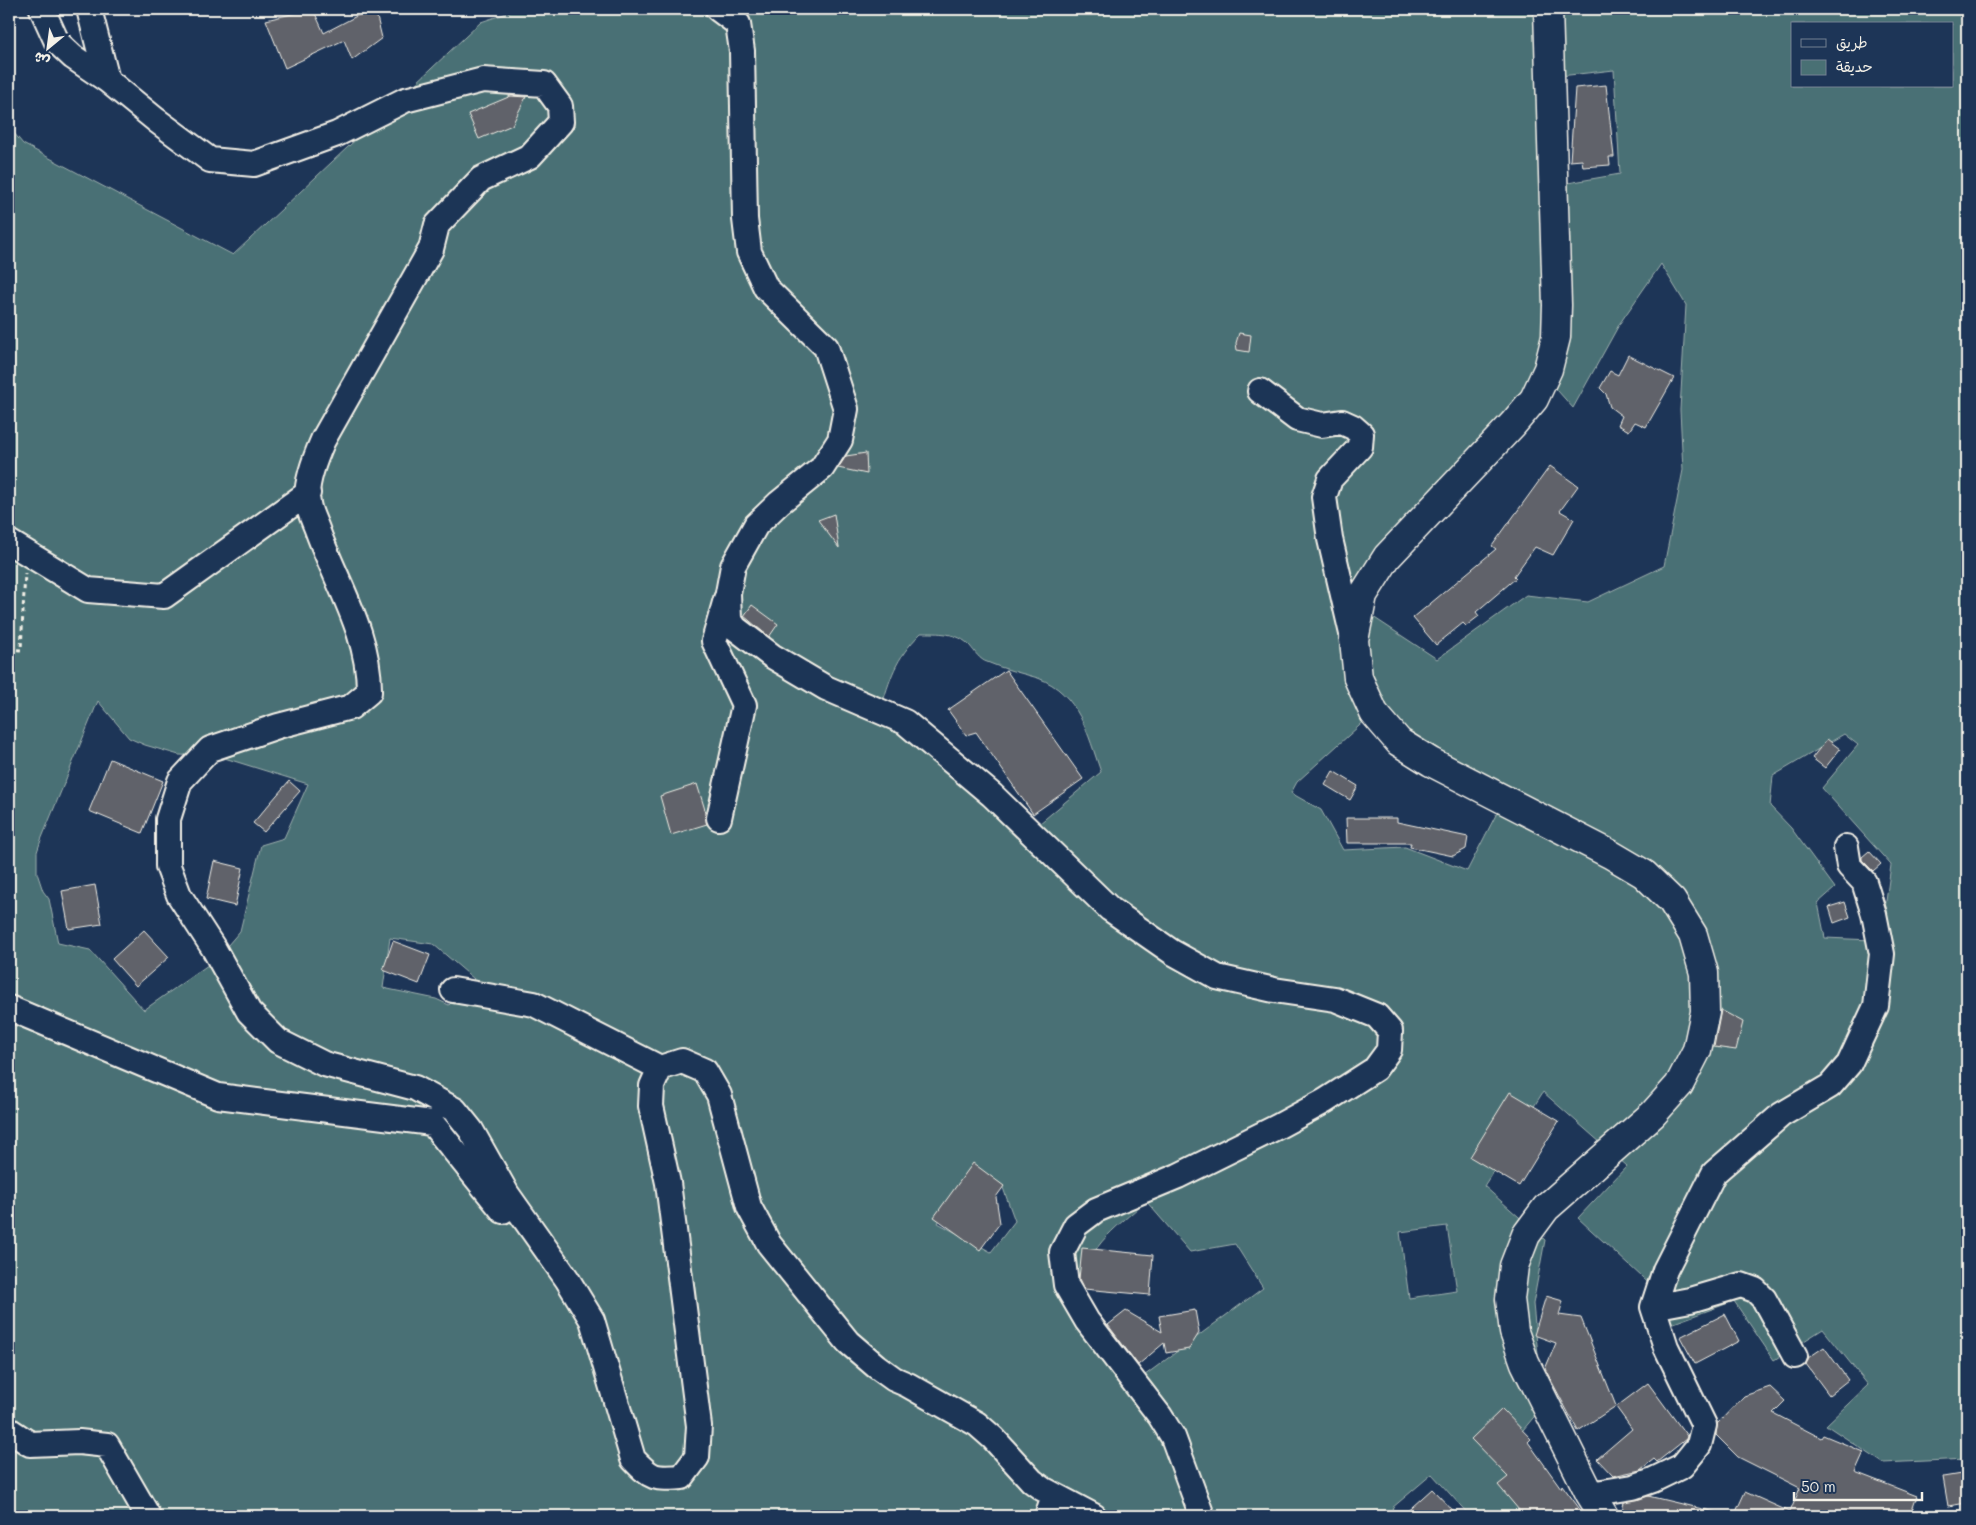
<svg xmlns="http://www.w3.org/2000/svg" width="1976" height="1525" font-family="Mali,'Playpen Sans Arabic',sans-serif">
<rect width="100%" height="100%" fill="#1d3557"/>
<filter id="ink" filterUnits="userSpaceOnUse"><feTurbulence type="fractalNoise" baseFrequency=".02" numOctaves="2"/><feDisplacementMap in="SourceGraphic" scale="10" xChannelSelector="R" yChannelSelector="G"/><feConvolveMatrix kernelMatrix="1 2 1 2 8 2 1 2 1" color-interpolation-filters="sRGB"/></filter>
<g filter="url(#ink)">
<path fill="#497074" stroke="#9eb0ae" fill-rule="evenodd" d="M519,9H1967V1459L1883,1463L1826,1425L1868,1385L1823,1329L1774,1360L1734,1301L1652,1331L1668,1301L1578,1218L1627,1166L1543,1092L1484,1186L1545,1240L1533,1304L1543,1406L1498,1460L1534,1516H1470L1432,1474L1392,1508L1398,1516H9V127L23,144L233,255L481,22ZM1792,24H1952V86H1792ZM1614,70L1620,174L1562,184L1551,77ZM1661,264L1686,305L1680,410L1683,470L1664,566L1588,602L1526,595L1437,659L1364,611L1423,532L1550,382L1573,408L1620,323ZM921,633C938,633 958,632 970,646C975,652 980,660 987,662C1003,669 1021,673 1038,678C1079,693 1088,735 1101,772L1033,829L880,711C891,677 894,660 921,633ZM98,701L129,738L145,745L179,755L218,756L308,784L284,838L261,845L240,931L215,960L144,1010L90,950L58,943L49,899L43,891L37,873V852L41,840ZM1369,717L1398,756L1411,767L1426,776L1457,788L1499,809L1467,871L1405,847L1343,850L1321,810L1291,793L1297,782ZM1844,734L1858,745L1822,788L1891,865L1883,923L1872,940L1825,938L1818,903L1835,888L1791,828L1770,806L1773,776ZM390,938L433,944L474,979L449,1005L436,999L383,988ZM970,1168L1002,1185L1015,1221L991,1252L938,1223ZM1146,1201L1190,1252L1235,1244L1263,1288L1133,1384L1083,1297C1080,1250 1115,1229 1146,1201ZM1447,1226L1457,1291L1409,1298L1400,1232Z"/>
<path fill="#60626a" stroke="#f4f1e8" d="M313,9L324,33L370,9H375L382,38L352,60L344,40L285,68L266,20Z
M1606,85L1614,157H1609L1610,165L1583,167L1582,160L1570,161L1575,88Z
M511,96L526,97L512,125L479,139L468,114Z
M1239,333L1251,335L1249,352L1237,350L1236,343Z
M1628,355L1674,378L1646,427L1635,422L1629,431L1618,425L1622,416L1610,407L1606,394L1600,388L1610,371L1618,375Z
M866,453L867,474L838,468L846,456Z
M1550,466L1578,486L1560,511L1574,519L1553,555L1535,547L1514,576L1516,578L1476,612L1479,616L1466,626L1463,623L1436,645L1413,618L1496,549L1492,546Z
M834,514L839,548L818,520Z
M752,605L778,624L769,637L744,616Z
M1006,670L1083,779L1033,814L976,732L966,735L948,710Z
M1827,739L1840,749L1825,768L1812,758Z
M110,759L163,781L142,833L89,811Z
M1333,771L1358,786L1350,800L1325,785Z
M289,781L300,791L264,832L253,823Z
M697,784L706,813L707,824L671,835L660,796Z
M1346,818H1397V822L1468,837L1466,849L1453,856L1410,847L1411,843H1347Z
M1869,851L1881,864L1873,871L1862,860V857Z
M214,861L243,868L235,906L206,899Z
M95,885L102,924L69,929L62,891Z
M1845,902L1850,917L1834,923L1829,907Z
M144,930L169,957L136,986L112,959Z
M393,941L430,955L419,984L383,970Z
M1721,1010L1743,1022L1736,1050L1714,1047Z
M1510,1092L1559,1121L1519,1186L1470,1157Z
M973,1163L1004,1186L996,1197L1000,1223L980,1250L934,1217Z
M1082,1248L1153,1255L1150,1295L1084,1289L1079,1279Z
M1546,1296L1563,1301L1559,1315L1581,1318L1616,1406L1578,1431L1545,1369L1556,1343L1534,1335Z
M1195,1310L1199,1333L1189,1349L1166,1353L1164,1343L1138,1365L1108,1325L1126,1311L1162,1332L1159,1316Z
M1725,1314L1739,1341L1695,1364L1680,1337Z
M1824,1347L1848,1380L1829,1395L1806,1364L1808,1358Z
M1648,1383L1687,1436L1686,1439L1657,1462L1654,1459L1640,1470L1613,1476L1597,1459L1632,1429L1616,1407Z
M1770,1387L1785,1401L1773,1413L1821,1438L1823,1435L1864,1452L1855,1472L1917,1496L1910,1516H1734L1745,1492L1790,1512L1800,1488L1738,1457L1716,1435L1717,1424L1744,1396Z
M1502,1409L1531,1439L1528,1442L1561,1488L1562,1485L1585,1516H1524L1498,1485L1508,1477L1471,1439Z
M1967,1473V1503L1948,1506L1943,1477Z
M1432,1489L1458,1516H1402Z
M1648,1496L1715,1512L1714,1516H1621L1624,1502Z"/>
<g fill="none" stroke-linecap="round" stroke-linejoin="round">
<g stroke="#f4f1e8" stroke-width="28">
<path id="minor" d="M42,9L57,42L73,57L107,80L156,120L210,160L254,164L337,134L405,100L483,80L544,84L560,106L561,122L530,156L481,179L437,225L431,249L323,440C316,456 304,486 308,503C309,512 315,523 318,532C337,584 370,635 369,692L351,707L278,726L210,749L180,781L168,819V866L179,895L214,949L249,1012L278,1041L324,1064L415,1088L455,1110L471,1130L507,1194L567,1279L592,1320L633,1459C652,1479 654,1479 682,1477L697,1457L699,1426L668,1183L651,1106L652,1086L660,1068L682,1061L705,1071L719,1095L749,1207L769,1244L848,1342L876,1366L894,1379L908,1385L977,1424L993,1438L1032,1481L1043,1489L1094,1516
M89,9L107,80
M718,9L738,24L742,51L745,219L749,252L766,288L826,347L846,409L840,440L822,468L779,503L756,525L733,566L728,593L729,619L735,628L772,656L826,688L905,722L992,795L1110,909L1172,952L1217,977L1274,990L1335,999L1377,1016L1390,1031L1389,1050L1375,1069L1325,1101L1277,1127L1178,1176L1096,1210L1076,1225L1062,1252L1066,1285L1087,1321L1160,1416L1173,1437L1202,1516
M1260,391L1297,419L1322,425L1342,422L1353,427L1361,434L1360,447L1330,479L1324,497L1330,539L1353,638
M9,542L88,590L164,596L308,493
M719,818L744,705L714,641L726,599
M453,990L534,1004L660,1068
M9,1008L218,1096L432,1123L503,1211
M1653,1307L1665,1270L1714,1173L1781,1115L1830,1086L1849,1064L1876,1006L1882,954L1874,914L1864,882L1849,866L1846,847
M9,1430L30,1444L79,1442L107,1445L148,1516
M1590,1494L1633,1487L1653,1480L1682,1466L1699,1445L1704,1425L1666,1347L1653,1307L1690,1300L1741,1285L1755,1290L1764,1299L1795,1356
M1047,1516L1054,1496"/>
</g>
<g stroke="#f4f1e8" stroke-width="31">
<path id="major" d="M1548,9L1557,305L1556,337L1548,369L1534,399L1513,424L1387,557L1363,595L1354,640L1358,678L1374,713L1399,742L1431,762L1610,854L1644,874L1672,901L1693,935L1704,973L1705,1012L1697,1050L1679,1085L1653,1114L1546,1208L1526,1235L1514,1266L1510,1299L1514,1332L1525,1363L1590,1494L1604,1516"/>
</g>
<path stroke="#f4f1e8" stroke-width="3" stroke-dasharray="4 4" stroke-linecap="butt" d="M9,649L21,650L25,573"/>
<use href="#minor" stroke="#1d3557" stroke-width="24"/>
<use href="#major" stroke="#1d3557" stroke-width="28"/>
</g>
</g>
<rect width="1976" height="1525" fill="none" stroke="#1d3557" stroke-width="30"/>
<rect x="15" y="15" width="1946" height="1495" fill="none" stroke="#f4f1e8" stroke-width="2" filter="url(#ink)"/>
<rect x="1791" y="22" width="162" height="65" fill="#1d3557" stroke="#738091"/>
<rect x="1801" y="39" width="25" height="8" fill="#1d3557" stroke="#738091"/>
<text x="1836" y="48" font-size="15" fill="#f4f1e8">طريق</text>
<rect x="1801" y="60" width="25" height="15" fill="#497074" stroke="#738091"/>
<text x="1836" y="72" font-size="15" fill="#f4f1e8">حديقة</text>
<g transform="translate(48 48) rotate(209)" stroke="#1d3557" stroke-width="4" paint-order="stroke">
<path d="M0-4L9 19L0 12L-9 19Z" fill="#f4f1e8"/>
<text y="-8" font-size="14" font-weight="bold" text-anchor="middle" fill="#f4f1e8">ش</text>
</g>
<path d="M1794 1492v8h128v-8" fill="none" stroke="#f4f1e8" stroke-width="2.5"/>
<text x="1801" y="1492" font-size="15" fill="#f4f1e8" stroke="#1d3557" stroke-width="4" paint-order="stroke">50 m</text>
</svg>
